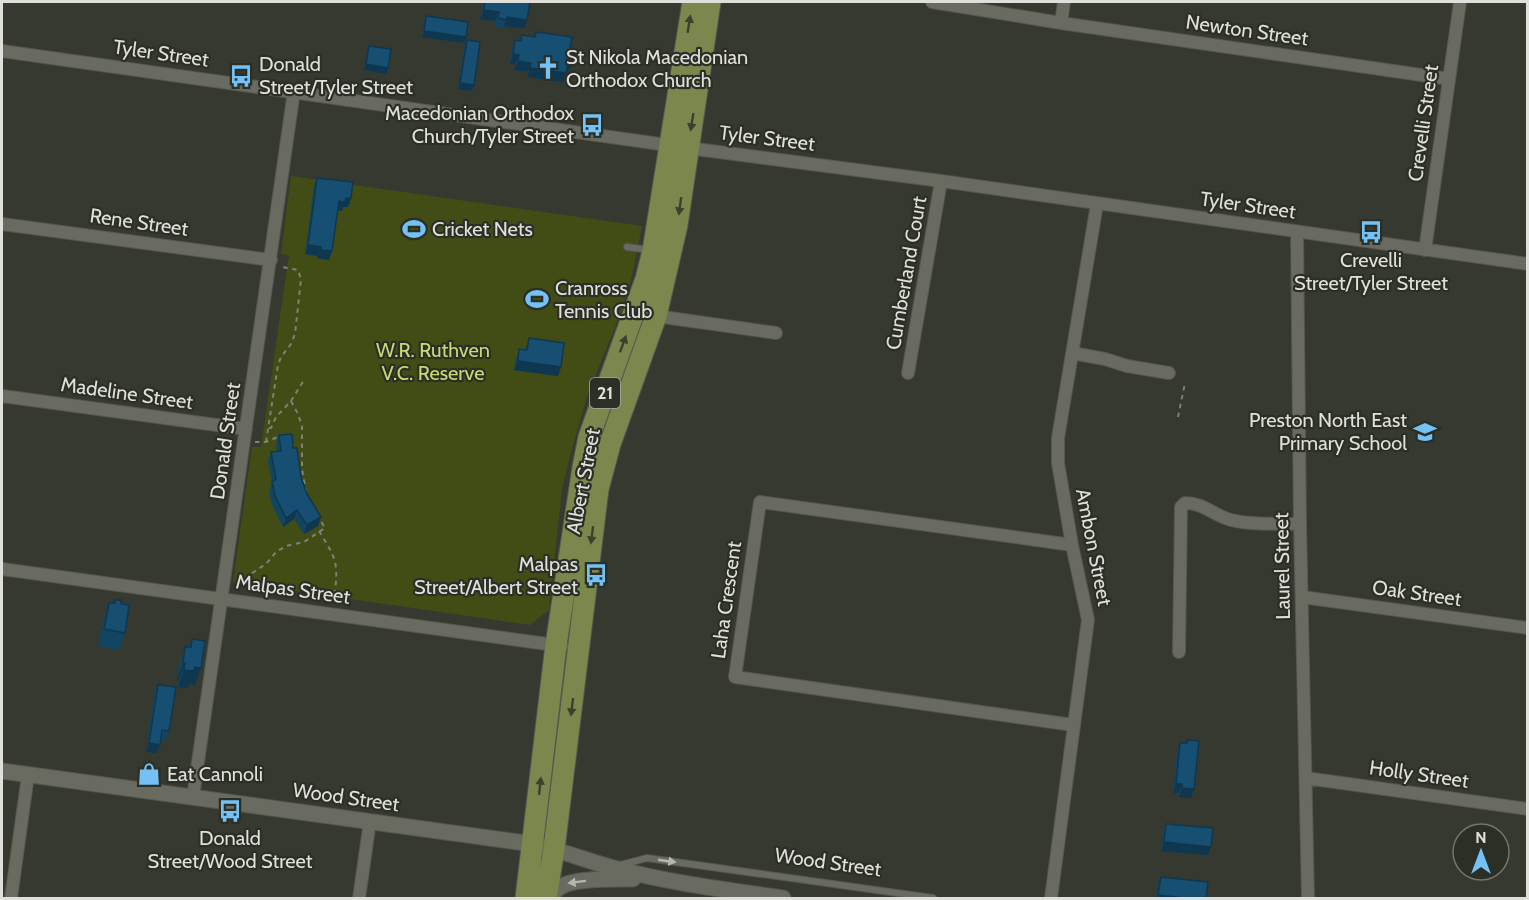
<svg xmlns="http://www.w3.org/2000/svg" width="1529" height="900" font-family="Cabin,sans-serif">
<rect width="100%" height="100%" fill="#363930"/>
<path fill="#424d16" d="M291,176L642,226L633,271L623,308L587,396L569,460L562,489L549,610L530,625L233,582L252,447H261L287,268L289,256L281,254Z"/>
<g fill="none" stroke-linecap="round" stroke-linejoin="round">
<g stroke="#54564f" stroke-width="8">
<path id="service" d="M627,247L649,250
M620,865L647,858L933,898"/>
</g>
<g stroke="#54564f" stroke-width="14">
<path id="minor" d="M932,2L1061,23L1449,79
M1061,23L1064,2
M2,51L688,148L941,181L1528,264
M2,224L271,260
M1297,232L1300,524L1308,898
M1425,250L1460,2
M656,316L776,333
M1072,353L1105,359L1127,366L1169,373
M908,373L941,181
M2,396L246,429
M1072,545L760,502L735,677L1073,725
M2,569L562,646
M1302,597L1528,628
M1179,652L1181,507L1185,503C1202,503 1210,512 1225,518C1247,526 1277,523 1300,524
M1306,778L1528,809
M193,797L294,91
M11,898L28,775
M359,898L370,821
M1051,898L1088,620L1072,545L1058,463V438L1097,204"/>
</g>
<g stroke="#54564f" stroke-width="17">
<path id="tertiary" d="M2,771L533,844C561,850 587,861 614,868C670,883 726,890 783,898
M549,898C553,893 556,889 562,886C576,878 616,879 633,879"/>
</g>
<g stroke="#54564f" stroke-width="23">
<path id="trunk" d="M526,898L556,645L583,467L589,437L646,279L653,251L693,2
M546,898L554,849L598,489L610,444L656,316L677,225L710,2"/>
</g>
<path stroke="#7e8079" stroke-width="2" stroke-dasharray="4.5 4.5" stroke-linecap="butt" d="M291,401L298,414L302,426V469L306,492
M1178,417L1185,383
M269,428H271L276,417L291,401L304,380
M255,442H266L280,436
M266,442L278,365L281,357L291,344L295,334L301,279L298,270L282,267
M319,531C325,541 332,551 335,562C338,575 335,590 333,602
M237,583L266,564L276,552L286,546L304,542L325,528L319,518"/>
<use href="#service" stroke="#696b61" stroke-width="6"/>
<use href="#minor" stroke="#696b61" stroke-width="12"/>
<use href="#tertiary" stroke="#696b61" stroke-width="15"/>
<use href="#trunk" stroke="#7a874d" stroke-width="21"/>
</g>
<path fill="#134461" d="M483,2H530L527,20L524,28L504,26L503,29L495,27V21L480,19Z
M426,16L466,37L464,43L422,37L424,22Z
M536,32L570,47L571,68L567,71L563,82L527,77L528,72L514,70L515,64L510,63L512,49L515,40L520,41L522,35L534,37Z
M467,40L472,91L458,89L464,46Z
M369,46L388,68L386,74L364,70L367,52Z
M317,178L351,198L348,207H343L342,211L338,210L329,260L317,258L318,256L305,254L314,186Z
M529,338L561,367L558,376L514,370L516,358L519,349L525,350Z
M279,435L293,448L301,477L307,494L321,517L318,526L304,534L294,519L283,527L272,505L269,491L272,482L268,461L271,452H277L276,444Z
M115,600L125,633L119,650L98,646L103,620L109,603H114Z
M192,639L195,685L189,684L188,688L178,687L179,680H177L179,664L185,647H189Z
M158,685L169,731L166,740L160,739L156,753L146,752L154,694Z
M1188,740L1194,789L1191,798L1179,797V793H1173L1177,751L1180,743H1187Z
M1166,824L1208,855L1161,851L1163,833Z
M1161,877L1206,898H1156L1157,886Z"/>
<path fill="#0f374f" d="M484,10L499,12L495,21L480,19Z
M507,17L527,20L524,28L504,26Z
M424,31L466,37L464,43L422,37Z
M513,54L519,55L515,64L510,63Z
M575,59L571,68L564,73L568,64Z
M518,61L531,63L528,72L514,70Z
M366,64L388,68L386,74L364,70Z
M530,68L566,73L563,82L527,77Z
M460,83L474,85L472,91L458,89Z
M346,198H351L348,207H343L342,211L336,210L339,201Z
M308,245L321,247L318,256L305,254Z
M321,250L332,251L329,260L317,258Z
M518,361L561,367L558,376L514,370Z
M297,510L294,519L283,527L286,518Z
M321,517L318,526L304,534L307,525Z
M183,663H185L179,680H177Z
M195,667L201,668L195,685L189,684L188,688L178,687L184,670Z
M149,743L160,745L156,753L146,752Z
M1176,784H1182L1179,793H1173Z
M1182,788L1194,789L1191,798L1179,797Z
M1164,842L1211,847L1208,855L1161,851Z
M1158,895L1184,898H1157Z"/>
<path fill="#164f71" stroke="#0f374f" stroke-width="1.5" d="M485,2H530L527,20L507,17L506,20L498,18L499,12L484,10Z
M426,16L468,22L466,37L424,31Z
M536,32L572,37L570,47L574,49L576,54L575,59L568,64L566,73L530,68L531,63L518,61L519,55L513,54L515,40L521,41L522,35L535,37Z
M467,40L480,42L474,85L460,83Z
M369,46L391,49L388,68L366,64Z
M317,178L353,182L351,198H346L345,202L339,201L332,251L321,250V247L308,245Z
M529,338L564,343L561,367L518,361L519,349L527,350Z
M292,434L293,448H297L301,477L307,494L321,517L307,525L297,510L286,518L275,496L272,482L276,479L271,452L281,451L279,435Z
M115,600H121V604L129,605L125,633L104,629L109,603H115Z
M192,639L205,641L201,668L195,667L194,671L184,670L185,663H183L185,647H191Z
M158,685L176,687L169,731L162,730L160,745L149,743Z
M1188,740L1199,741L1194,789L1182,788V784H1176L1180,743H1187Z
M1166,824L1213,828L1211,847L1164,842Z
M1161,877L1208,882L1206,898H1184L1158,895Z"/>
<defs><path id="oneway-solid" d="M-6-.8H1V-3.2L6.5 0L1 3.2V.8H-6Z" transform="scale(1.5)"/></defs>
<g fill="#3c412e">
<use href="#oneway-solid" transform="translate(689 24) rotate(-81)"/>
<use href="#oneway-solid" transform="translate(692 122) rotate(99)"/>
<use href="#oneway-solid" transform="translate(680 206) rotate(98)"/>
<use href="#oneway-solid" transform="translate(623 344) rotate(-70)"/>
<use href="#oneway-solid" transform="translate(592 535) rotate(97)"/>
<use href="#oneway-solid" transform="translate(572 707) rotate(97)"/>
<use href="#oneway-solid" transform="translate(540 786) rotate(-84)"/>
</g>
<g fill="#b6b7b0">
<use href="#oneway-solid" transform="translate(667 861) rotate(8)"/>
<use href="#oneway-solid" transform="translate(577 882) rotate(173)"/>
</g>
<defs>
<g id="church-bare" transform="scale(1.8)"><path d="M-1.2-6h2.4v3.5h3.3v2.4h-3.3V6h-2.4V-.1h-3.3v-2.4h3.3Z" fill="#73c1f5" stroke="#2c2f26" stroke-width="2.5" paint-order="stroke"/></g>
<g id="bus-bare" transform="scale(1.8)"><path d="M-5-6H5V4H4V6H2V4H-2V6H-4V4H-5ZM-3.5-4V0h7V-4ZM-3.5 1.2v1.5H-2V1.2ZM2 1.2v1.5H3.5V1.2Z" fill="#73c1f5" stroke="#2c2f26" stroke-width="2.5" paint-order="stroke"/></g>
<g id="stadium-bare" transform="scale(1.8)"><path d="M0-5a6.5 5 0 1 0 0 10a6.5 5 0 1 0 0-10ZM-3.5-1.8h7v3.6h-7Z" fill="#73c1f5" stroke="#2c2f26" stroke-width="2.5" paint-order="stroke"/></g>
<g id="school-bare" transform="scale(1.8)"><path d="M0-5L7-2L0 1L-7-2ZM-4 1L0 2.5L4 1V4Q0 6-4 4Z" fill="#73c1f5" stroke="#2c2f26" stroke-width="2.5" paint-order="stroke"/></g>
<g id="shop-bare" transform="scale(1.8)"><path d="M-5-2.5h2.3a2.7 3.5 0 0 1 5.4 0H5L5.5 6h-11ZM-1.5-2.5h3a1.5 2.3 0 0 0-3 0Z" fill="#73c1f5" stroke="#2c2f26" stroke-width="2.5" paint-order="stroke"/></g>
</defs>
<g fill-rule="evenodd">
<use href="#church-bare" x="548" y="68"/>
<use href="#bus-bare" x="241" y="76"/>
<use href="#bus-bare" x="592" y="125"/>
<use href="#stadium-bare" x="414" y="229"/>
<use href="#bus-bare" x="1371" y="232"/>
<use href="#stadium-bare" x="537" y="299"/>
<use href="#school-bare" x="1425" y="432"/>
<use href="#bus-bare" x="596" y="575"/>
<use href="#shop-bare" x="149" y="774"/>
<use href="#bus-bare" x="230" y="811"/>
</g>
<g text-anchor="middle" stroke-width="4.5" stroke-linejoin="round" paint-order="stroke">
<rect fill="#2c2f26" stroke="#a9aba5" stroke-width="1.5" x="590" y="378" width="30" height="30" rx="4.5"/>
<g font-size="18" font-weight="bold" fill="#dfe0db">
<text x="605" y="399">21</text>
</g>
<g font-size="20" fill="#dfe0db" stroke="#2c2f26">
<text transform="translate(1247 30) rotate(8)" y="7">Newton Street</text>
<text transform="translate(161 53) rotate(8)" y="7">Tyler Street</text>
<text transform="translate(1423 123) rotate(-82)" y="7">Crevelli Street</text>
<text transform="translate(767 138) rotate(7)" y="7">Tyler Street</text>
<text transform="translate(1248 205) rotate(8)" y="7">Tyler Street</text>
<text transform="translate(139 222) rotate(8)" y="7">Rene Street</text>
<text transform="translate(906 273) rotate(-80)" y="7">Cumberland Court</text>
<text transform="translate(127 393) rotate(8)" y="7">Madeline Street</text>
<text transform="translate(225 441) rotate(-82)" y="7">Donald Street</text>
<text transform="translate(583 481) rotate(-79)" y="7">Albert Street</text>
<text transform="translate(1094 547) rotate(79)" y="7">Ambon Street</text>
<text transform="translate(1282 566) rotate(-91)" y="7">Laurel Street</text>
<text transform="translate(293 589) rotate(8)" y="7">Malpas Street</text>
<text transform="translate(1417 593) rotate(8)" y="7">Oak Street</text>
<text transform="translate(726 600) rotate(-82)" y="7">Laha Crescent</text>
<text transform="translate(1419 774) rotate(8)" y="7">Holly Street</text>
<text transform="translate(346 797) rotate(8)" y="7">Wood Street</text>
<text transform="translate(828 862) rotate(8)" y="7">Wood Street</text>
</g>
<g font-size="20" fill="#dfe0db" stroke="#2c2f26" text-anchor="start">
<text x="566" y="64">St Nikola Macedonian<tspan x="566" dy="23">Orthodox Church</tspan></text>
<text x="259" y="71">Donald<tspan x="259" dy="23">Street/Tyler Street</tspan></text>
<text x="574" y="120" text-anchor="end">Macedonian Orthodox<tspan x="574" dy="23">Church/Tyler Street</tspan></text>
<text x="432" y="236">Cricket Nets</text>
<text x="1371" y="267" text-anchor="middle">Crevelli<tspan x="1371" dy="23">Street/Tyler Street</tspan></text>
<text x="555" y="295">Cranross<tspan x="555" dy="23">Tennis Club</tspan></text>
<text x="1407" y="427" text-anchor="end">Preston North East<tspan x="1407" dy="23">Primary School</tspan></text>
<text x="578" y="571" text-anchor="end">Malpas<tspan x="578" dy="23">Street/Albert Street</tspan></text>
<text x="167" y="781">Eat Cannoli</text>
<text x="230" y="845" text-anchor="middle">Donald<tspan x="230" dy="23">Street/Wood Street</tspan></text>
</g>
<g font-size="20" fill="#c4db75" stroke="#2c2f26">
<text x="433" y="357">W.R. Ruthven<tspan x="433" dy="23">V.C. Reserve</tspan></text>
</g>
</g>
<rect width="1529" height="900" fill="none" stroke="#dfe0db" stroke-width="6"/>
<g transform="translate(1481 852)"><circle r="28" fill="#2c2f26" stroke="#74766e" stroke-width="1.5"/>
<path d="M0-4.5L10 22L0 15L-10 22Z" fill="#73c1f5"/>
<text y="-9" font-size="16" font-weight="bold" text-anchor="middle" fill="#dfe0db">N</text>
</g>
</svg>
